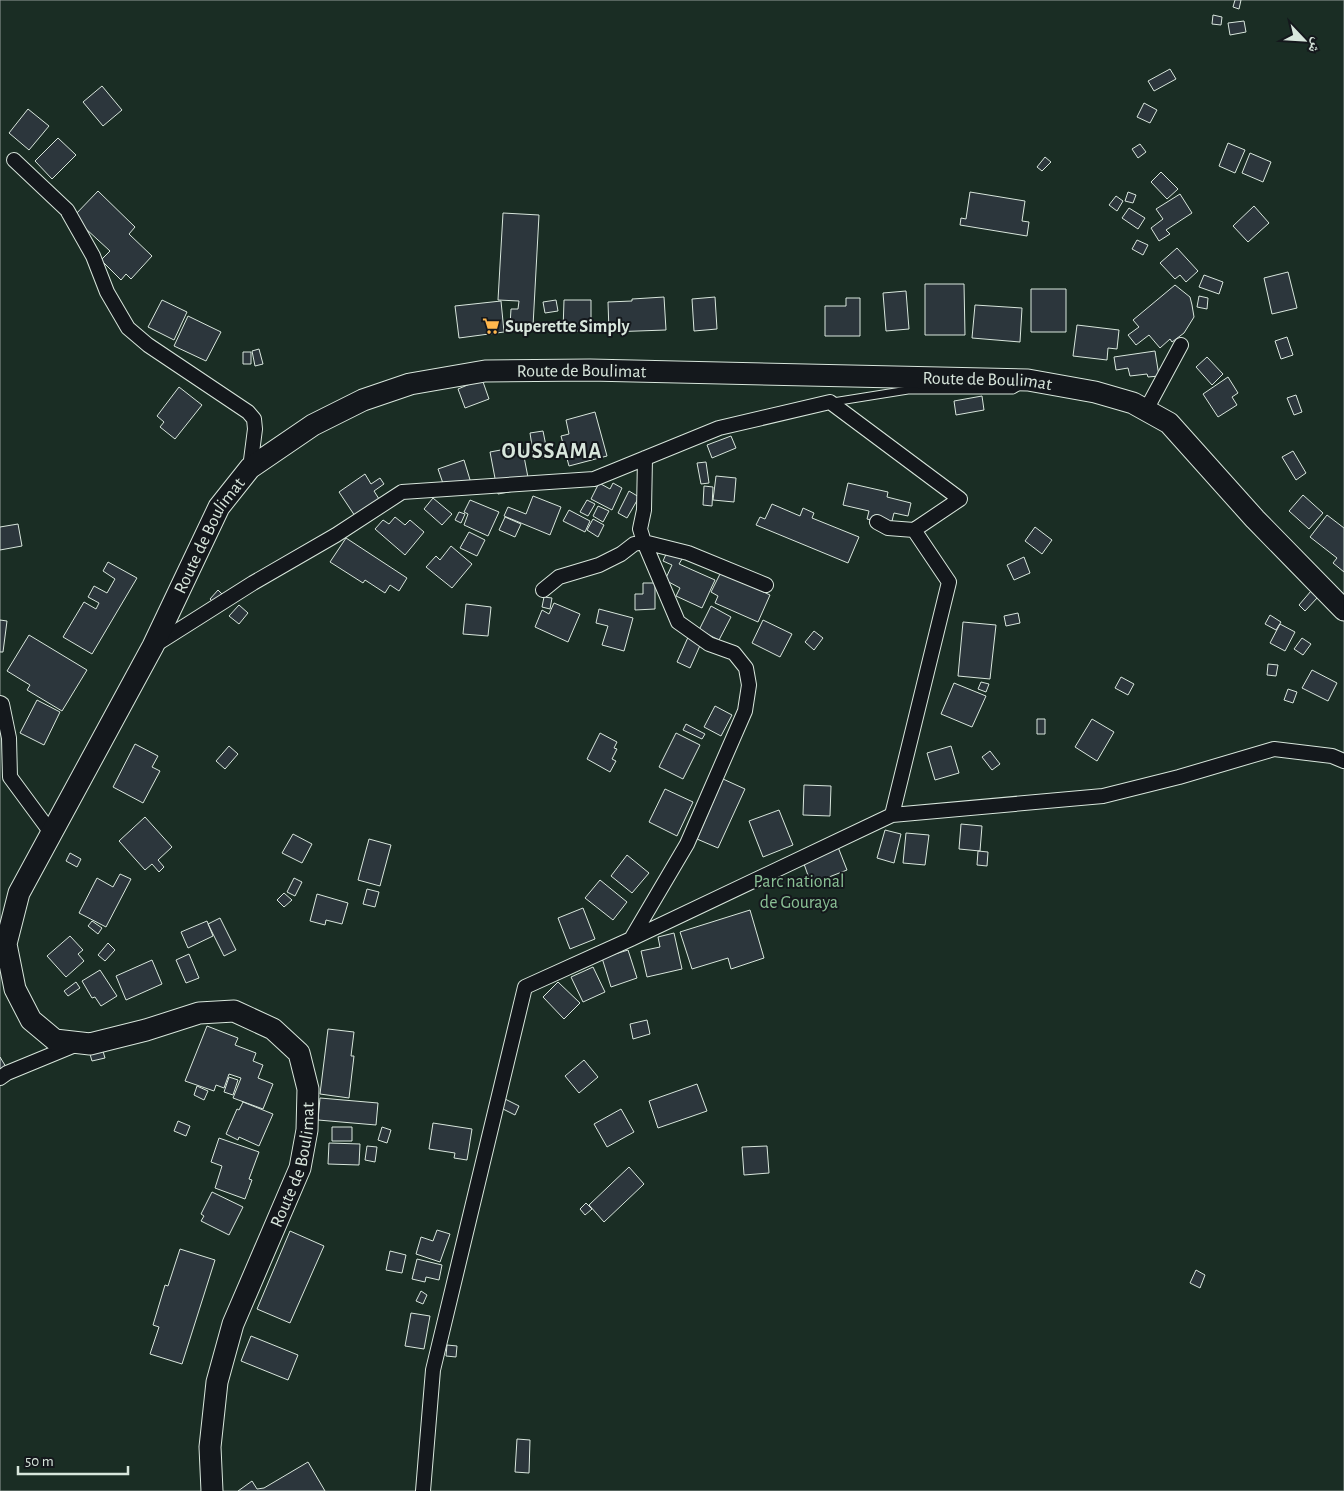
<svg xmlns="http://www.w3.org/2000/svg" width="1344" height="1491" font-family="'Alegreya Sans','Noto Naskh Arabic',sans-serif">
<rect width="100%" height="100%" fill="#14181c"/>
<path fill="#1a2d24" stroke="#939e99" d="M0,0H1344V1491H0Z"/>
<path fill="#2c363c" stroke="#d8e6dc" d="M1235,0H1241L1239,9L1233,7Z
M1213,15L1222,17L1221,25L1212,24Z
M1244,21L1246,32L1230,35L1228,23Z
M1170,69L1176,79L1154,91L1148,81Z
M102,86L122,110L103,126L83,102Z
M1144,103L1157,110L1150,123L1137,117Z
M28,109L49,126L29,150L9,133Z
M58,138L76,155L52,179L35,161Z
M1228,143L1245,150L1235,173L1219,166Z
M1140,144L1146,152L1138,158L1132,149Z
M1250,153L1271,162L1263,182L1242,173Z
M1045,157L1051,162L1042,171L1037,167Z
M1161,172L1178,189L1167,199L1151,182Z
M98,191L135,227L129,234L152,256L131,279L126,274L121,280L101,260L110,251L73,217Z
M970,192L1025,201L1022,221L1029,222L1027,236L960,225L961,218L966,219Z
M1128,192L1136,195L1133,203L1125,201Z
M1180,194L1192,213L1166,230L1170,234L1159,241L1151,228L1163,219L1156,209Z
M1116,196L1123,201L1117,211L1109,205Z
M1254,206L1269,223L1248,242L1233,226Z
M1129,208L1145,218L1138,229L1122,218Z
M503,213L539,215L533,326L510,325L511,309H518L519,301L498,300Z
M1137,240L1148,245L1143,255L1132,249Z
M1177,248L1198,271L1186,282L1180,275L1175,279L1160,263Z
M1288,272L1297,308L1272,314L1264,278Z
M1204,275L1223,282L1219,294L1199,287Z
M925,284H964L965,335H925Z
M1175,285L1190,297L1192,305L1194,317L1184,333L1172,342L1170,339L1160,348L1149,335L1136,345L1128,335L1139,327L1133,320Z
M1031,289H1066V332H1031Z
M906,291L909,329L886,331L883,293Z
M1199,296L1208,298L1207,309L1197,307Z
M664,297L666,330L609,332L608,302L632,301V299Z
M715,297L717,329L694,331L692,299Z
M846,298H860V336H825V306H846Z
M162,300L187,312L174,340L148,327Z
M556,300L558,311L545,313L543,302Z
M564,300H591V331H563Z
M501,301L504,332L459,338L455,306Z
M975,305L1022,308L1020,342L972,338Z
M188,316L221,332L206,361L174,346Z
M1077,325L1119,330L1117,349L1108,348L1107,360L1073,356Z
M1287,337L1293,355L1281,359L1275,341Z
M259,349L263,364L255,366L252,351Z
M1155,351L1159,376L1148,377L1147,374L1130,376L1128,368L1116,370L1114,357Z
M243,352H251V364H243Z
M1207,357L1223,374L1212,385L1196,367Z
M1228,377L1238,393L1232,397L1237,405L1218,417L1203,394Z
M482,379L489,399L465,408L458,389Z
M179,387L202,405L175,439L160,427L164,422L157,416Z
M1296,395L1302,412L1294,415L1287,398Z
M982,396L984,410L956,415L954,401Z
M595,412L607,456L569,466L561,436L569,434L566,420Z
M543,431L548,456L534,459L530,433Z
M731,436L736,448L712,458L707,445Z
M522,446L530,488L498,494L490,452Z
M1293,451L1306,473L1296,480L1282,457Z
M464,460L471,483L446,492L438,469Z
M706,462L709,483L701,484L697,463Z
M365,474L371,484L380,478L384,484L374,491L379,499L355,516L339,492Z
M716,476L736,478L734,502L713,500Z
M599,483L610,489L613,483L622,488L612,510L591,499Z
M848,483L888,492L887,497L911,503L908,516L894,513L891,525L867,519L869,511L843,505Z
M704,486L713,487L712,506L703,505Z
M629,491L639,497L627,518L618,513Z
M1303,495L1323,513L1309,529L1289,511Z
M533,496L561,507L550,535L504,516L508,507L526,514Z
M433,498L452,514L442,525L424,509Z
M470,500L499,512L488,536L464,525L468,514L464,512Z
M587,500L595,504L588,516L580,512Z
M772,504L800,516L803,508L814,513L812,518L859,537L848,563L756,525L760,517L765,519Z
M598,506L609,511L603,522L593,516Z
M569,510L590,521L585,532L563,521Z
M459,512L465,514L461,523L455,520Z
M1327,515L1344,528V572L1333,563L1337,558L1310,537Z
M395,517L405,525L410,520L424,532L405,555L375,529L383,520L389,524Z
M505,517L521,524L515,537L499,530Z
M593,519L604,525L598,537L587,530Z
M18,524L22,546L0,550V527Z
M1035,527L1052,540L1042,554L1025,541Z
M469,532L485,540L477,556L460,548Z
M346,538L407,578L399,591L390,585L385,593L365,580L363,583L330,562Z
M451,546L472,564L452,588L426,567L436,556L440,560Z
M667,552L682,559L679,564L715,580L702,608L676,596L680,588L665,580L672,565L663,561Z
M1024,557L1030,573L1014,580L1007,565Z
M108,562L137,578L92,654L63,637L84,602L96,609L99,603L88,597L94,586L107,593L115,579L103,571Z
M721,572L770,595L758,622L715,603L718,596L711,592Z
M643,583H655V609L635,610V594H643Z
M218,590L223,595L215,604L210,599Z
M1311,591L1318,597L1305,611L1299,605Z
M544,597L552,598L550,609L542,607Z
M554,603L580,614L568,642L535,627L542,610L549,614Z
M466,604L491,607L488,636L463,634Z
M239,605L248,613L239,624L229,616Z
M711,606L731,617L719,640L699,630Z
M599,609L633,618L624,651L602,645L608,626L596,623Z
M1018,613L1020,623L1006,626L1004,616Z
M1270,615L1281,622L1276,630L1265,624Z
M0,620L7,621L3,652H0Z
M763,620L792,634L780,657L752,643Z
M963,622L996,625L990,679L958,676Z
M1280,624L1295,632L1285,651L1270,643Z
M814,631L823,638L814,650L805,642Z
M29,635L87,670L62,711L27,690L30,685L7,671Z
M689,635L702,641L690,668L677,662Z
M1302,638L1311,644L1303,655L1294,649Z
M1268,664L1278,665L1276,676L1267,675Z
M1312,670L1337,683L1328,701L1302,688Z
M1121,677L1134,684L1128,695L1115,688Z
M981,682L989,684L986,692L978,689Z
M954,683L986,696L972,727L941,714Z
M1288,689L1297,692L1293,703L1284,700Z
M37,700L60,712L44,745L20,733Z
M715,706L732,715L721,736L704,727Z
M1037,719H1045V734H1037Z
M1092,719L1114,732L1097,761L1075,747Z
M686,724L705,734L702,739L683,730Z
M600,733L617,742L614,748L617,749L612,759L616,761L610,772L587,759Z
M676,733L700,745L683,779L659,767Z
M135,744L158,756L152,767L160,771L143,803L113,787Z
M229,746L238,754L225,769L216,761Z
M951,746L959,773L935,780L927,753Z
M990,751L1000,764L992,770L982,757Z
M723,779L745,789L718,848L697,839Z
M804,785L831,786L830,816L803,815Z
M665,789L693,802L677,836L649,822Z
M779,810L793,845L763,857L749,821Z
M145,817L172,847L158,860L164,867L159,872L152,864L145,870L119,841Z
M961,824L982,826L980,851L959,849Z
M885,830L901,834L894,863L877,858Z
M906,833L929,835L925,865L903,863Z
M293,834L312,844L302,863L282,853Z
M369,839L391,845L380,886L358,880Z
M838,847L847,870L811,884L803,861Z
M978,851L988,852L987,866L977,865Z
M70,853L81,859L77,867L66,861Z
M627,855L649,873L632,893L611,876Z
M120,874L131,879L106,927L79,913L97,878L113,887Z
M294,878L302,882L295,896L287,892Z
M600,880L627,902L613,920L585,898Z
M367,889L379,892L375,907L363,904Z
M284,893L292,900L284,907L277,900Z
M317,894L348,903L342,924L326,920L325,925L310,921Z
M583,908L595,939L570,949L558,918Z
M750,910L764,958L731,969L728,958L692,969L680,932Z
M220,918L236,950L224,956L208,924Z
M92,921L102,928L98,934L88,926Z
M207,921L213,936L188,948L181,932Z
M674,933L682,969L647,977L641,951L660,947L658,937Z
M70,936L83,950L78,954L84,961L66,977L47,956Z
M108,943L115,950L105,961L98,955Z
M628,950L637,978L611,987L602,958Z
M189,954L199,978L186,983L176,960Z
M152,960L162,984L126,1000L116,976Z
M593,967L605,992L583,1002L571,977Z
M100,970L117,996L101,1006L95,997L92,998L82,981Z
M76,982L80,988L68,996L64,991Z
M558,982L580,1003L564,1019L543,997Z
M647,1020L650,1034L633,1039L630,1024Z
M207,1026L238,1038L235,1045L256,1053L253,1061L263,1065L258,1078L273,1084L263,1109L233,1098L241,1078L229,1074L224,1088L216,1085L214,1091L185,1081Z
M328,1029L354,1032L351,1056H354L349,1098L320,1094Z
M102,1048L105,1058L92,1061L89,1051Z
M0,1057L6,1067L0,1071Z
M584,1060L598,1077L579,1093L565,1076Z
M229,1077L238,1080L233,1095L224,1092Z
M697,1084L707,1111L658,1128L649,1101Z
M197,1086L208,1091L204,1100L194,1095Z
M497,1095L519,1106L515,1115L503,1109Z
M320,1098L378,1103L376,1125L318,1120Z
M243,1102L273,1114L259,1146L239,1137L238,1140L226,1134L237,1109L239,1110Z
M621,1109L634,1132L607,1147L594,1124Z
M178,1121L190,1126L186,1136L174,1131Z
M433,1123L472,1129L467,1160L454,1158L455,1153L429,1149Z
M332,1127H352V1141H332Z
M382,1127L391,1130L387,1143L378,1140Z
M219,1138L259,1152L249,1179L252,1180L245,1199L215,1188L222,1166L211,1162Z
M329,1143L360,1144L359,1165L328,1164Z
M367,1146L377,1147L375,1162L365,1160Z
M767,1146L769,1173L744,1175L742,1147Z
M629,1167L644,1184L604,1222L589,1205Z
M212,1192L243,1207L229,1235L201,1221L204,1216L201,1214Z
M586,1203L592,1209L585,1215L580,1209Z
M437,1230L450,1234L440,1262L416,1254L421,1237L433,1241Z
M290,1231L324,1246L290,1323L257,1309Z
M180,1249L215,1260L182,1364L150,1354L159,1327L153,1325L165,1285L168,1286Z
M390,1251L406,1255L402,1273L386,1270Z
M417,1259L442,1265L439,1280L426,1277L425,1282L412,1279Z
M1196,1270L1205,1275L1200,1288L1190,1283Z
M421,1291L427,1295L423,1304L416,1301Z
M411,1313L430,1316L424,1349L405,1346Z
M251,1336L298,1355L288,1380L241,1361Z
M447,1345L457,1346L456,1357L446,1356Z
M517,1439L530,1440L529,1473L515,1472Z
M308,1462L325,1491H238L252,1481L257,1489L264,1488Z"/>
<g fill="none" stroke-linecap="round" stroke-linejoin="round">
<g stroke="#d8e6dc" stroke-width="9">
<path id="service" d="M833,402L908,390H1013L1018,387"/>
</g>
<g stroke="#d8e6dc" stroke-width="16">
<path id="minor" d="M14,160L67,210L93,256L107,292L128,328L148,345L248,412L254,419L255,429L250,468
M1146,410L1181,345
M877,522L888,528L914,530
M543,590L559,577L599,565L621,554L634,544L644,542L688,553L766,585
M155,645L253,583L336,535L402,492L594,479L719,428L830,402L960,499L914,530L949,582L892,815L631,939L525,987L433,1370L423,1491
M0,703L2,704L9,738L10,777L52,834
M892,815L1103,796L1179,777L1274,749L1332,756L1344,761
M631,939L687,844L745,711L749,685L746,668L734,653L709,644L678,622L644,542L640,529L644,510L645,458
M0,1078L7,1073L75,1045"/>
</g>
<g stroke="#d8e6dc" stroke-width="23">
<g id="primary">
<path id="s1" d="M212,1491L210,1447L217,1382L233,1324L300,1168L307,1130L308,1089L299,1053L273,1029L234,1011L199,1013L146,1030L90,1044L55,1040L31,1020L15,989L6,944L19,893L153,646L219,507L250,468L313,425L363,400L410,384L485,371L590,370L1028,380L1095,392L1133,403L1169,423L1255,519L1344,610"/>
</g>
</g>
<use href="#service" stroke="#14181c" stroke-width="7"/>
<use href="#minor" stroke="#14181c" stroke-width="14"/>
<use href="#primary" stroke="#14181c" stroke-width="21"/>
</g>
<defs>
<g id="supermarket-bare" transform="scale(1.35)"><path d="M-6-5.5h2.5l.6 2H6L4.5 2H-2.5L-4.4-4H-6ZM-1.5 3.2a1.3 1.3 0 1 0 .1 0ZM3 3.2a1.3 1.3 0 1 0 .1 0Z" fill="#ffb74d" stroke="#14181c" stroke-width="2.5" paint-order="stroke"/></g>
</defs>
<g fill-rule="evenodd">
<use href="#supermarket-bare" x="491" y="326"/>
</g>
<g text-anchor="middle" stroke-width="4" stroke-linejoin="round" paint-order="stroke">
<g font-size="18" font-weight="bold" fill="#d8e6dc" stroke="#14181c" text-anchor="start">
<text x="505" y="332">Superette Simply</text>
</g>
<g font-size="18" fill="#d8e6dc" stroke="#14181c">
<text dy="6" stroke="none"><textPath href="#s1" startOffset="1722">Route de Boulimat</textPath></text>
<text dy="6" stroke="none"><textPath href="#s1" startOffset="2128">Route de Boulimat</textPath></text>
<text dy="6" stroke="none"><textPath href="#s1" startOffset="1288">Route de Boulimat</textPath></text>
<text dy="6" stroke="none"><textPath href="#s1" startOffset="341">Route de Boulimat</textPath></text>
</g>
<g font-size="18" fill="#8ac095" stroke="#14181c">
<text x="799" y="887">Parc national<tspan x="799" dy="21">de Gouraya</tspan></text>
</g>
<g font-size="22" font-weight="bold" letter-spacing="1" fill="#d8e6dc" stroke="#14181c">
<text x="552" y="458">OUSSAMA</text>
</g>
</g>
<g transform="translate(1304 40) rotate(115)" stroke="#14181c" stroke-width="4" paint-order="stroke">
<path d="M0-4L9 19L0 12L-9 19Z" fill="#d8e6dc"/>
<text y="-8" font-size="14" font-weight="bold" text-anchor="middle" fill="#d8e6dc">ش</text>
</g>
<path d="M18 1466v8h110v-8" fill="none" stroke="#d8e6dc" stroke-width="2.5"/>
<text x="25" y="1466" font-size="15" fill="#d8e6dc" stroke="#14181c" stroke-width="4" paint-order="stroke">50 m</text>
</svg>
